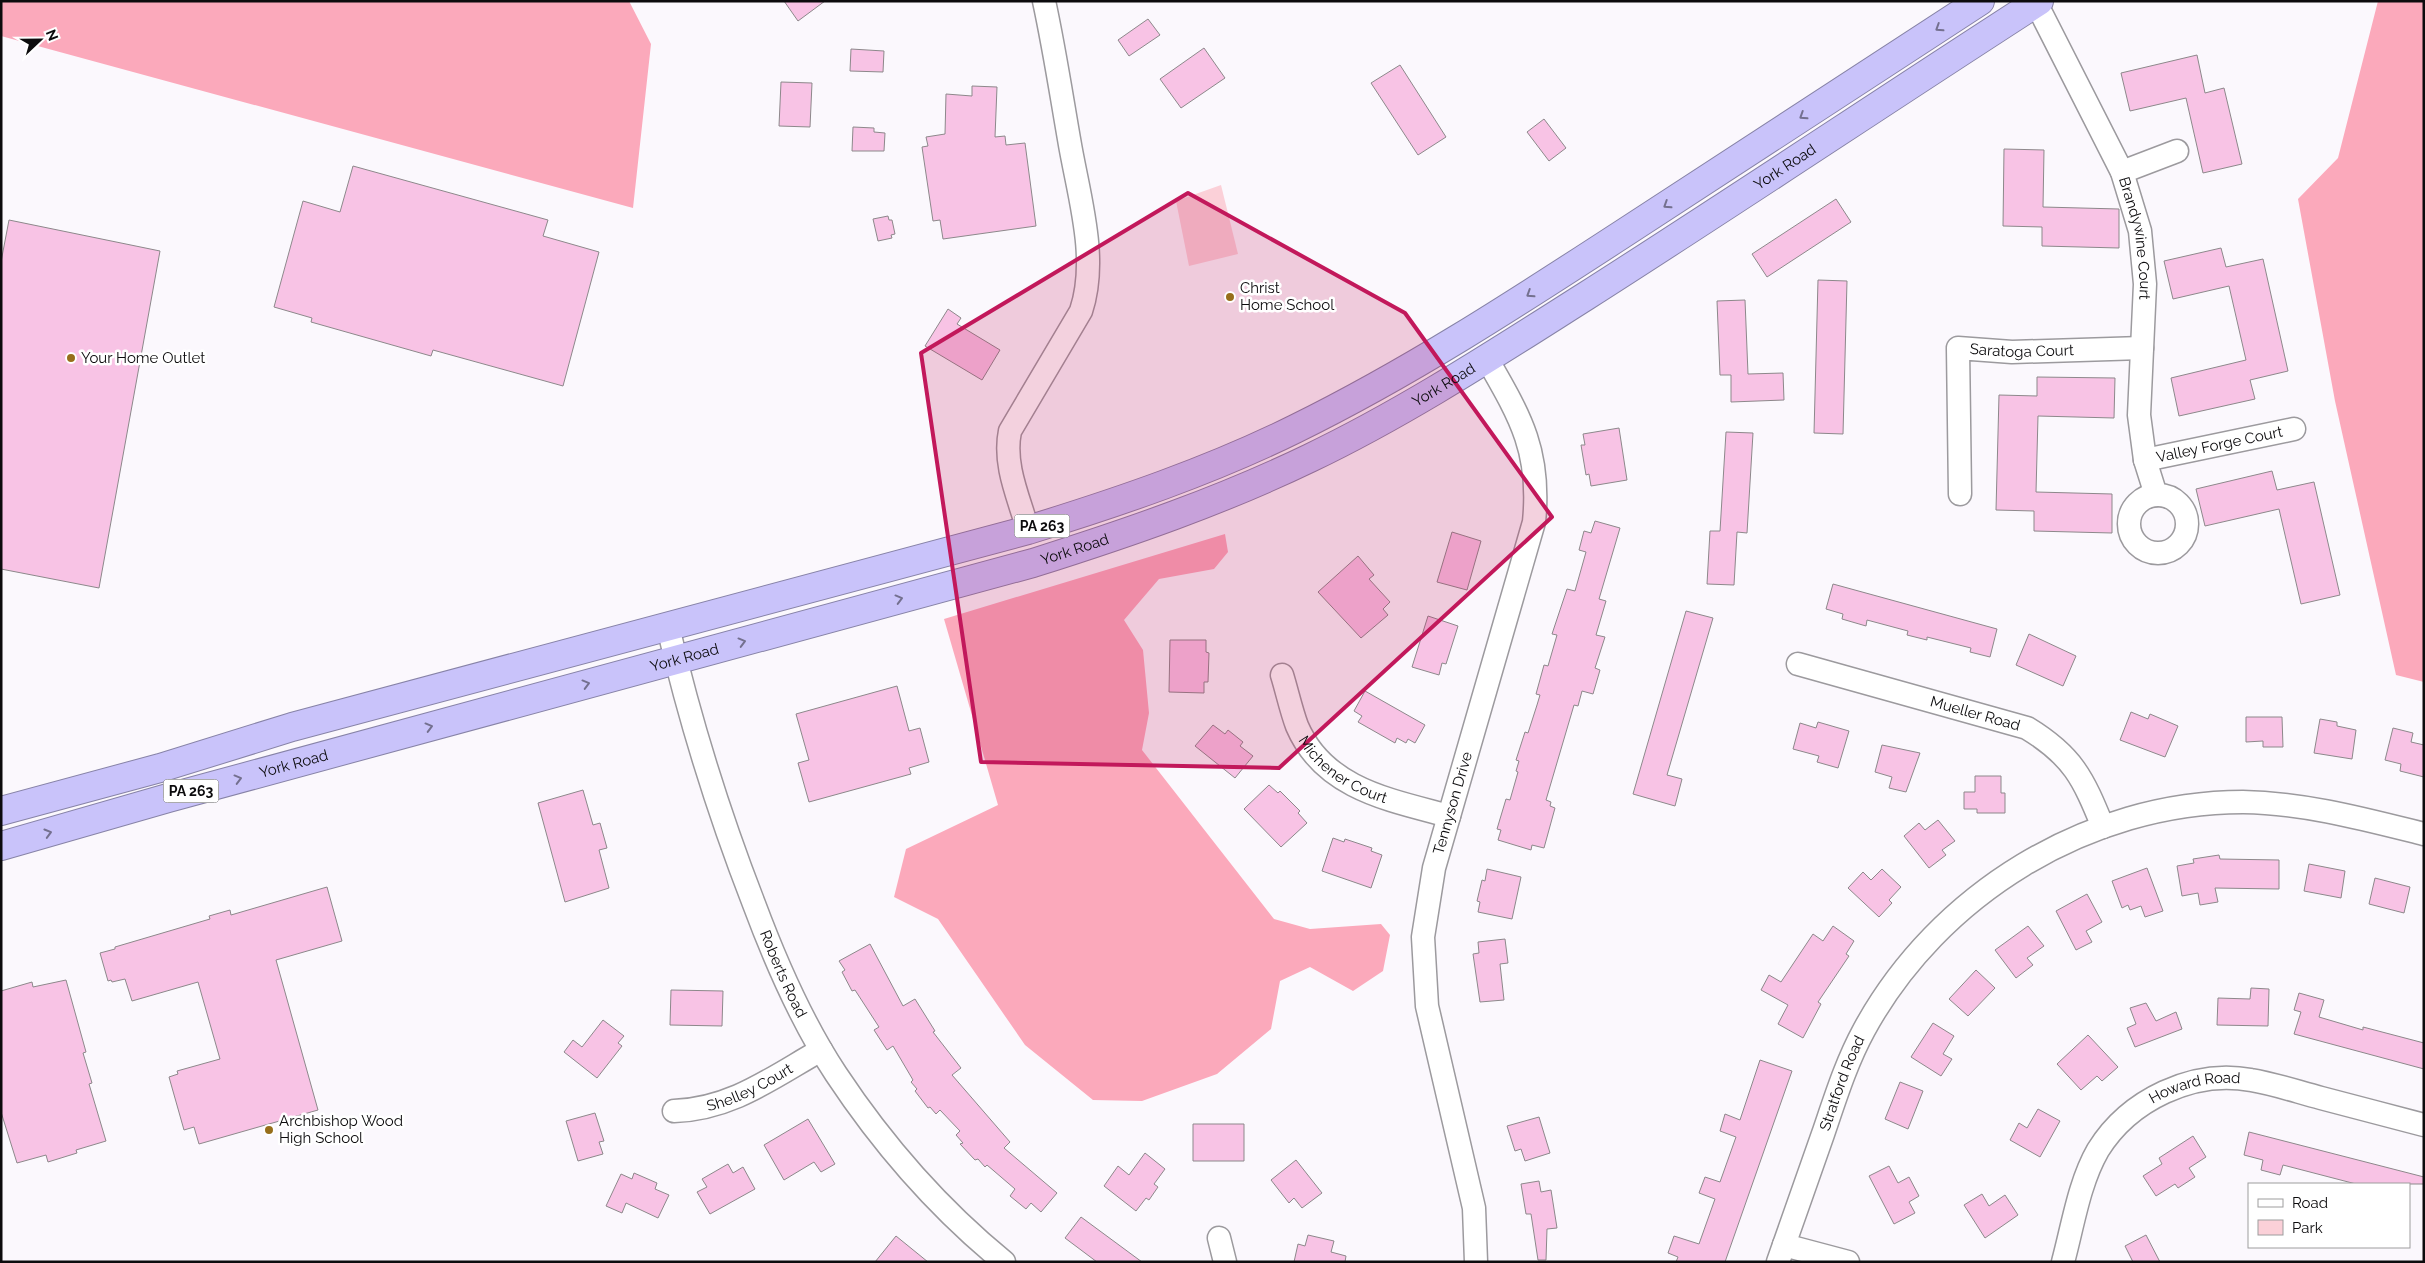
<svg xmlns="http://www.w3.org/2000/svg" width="2425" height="1263" font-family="Raleway,sans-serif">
<rect width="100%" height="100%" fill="#fbf8fd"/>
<path fill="#fbd0d8" d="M1221,185L1238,254L1189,266L1176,201Z"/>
<path fill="#fba9bb" d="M1,1H629L651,44L633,208L1,36Z
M2378,1H2424V682L2396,675L2335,401L2298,199L2338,158Z
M1225,534L1228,552L1214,569L1159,579L1124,620L1143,650L1149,713L1142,750L1274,919L1310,929L1381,924L1390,935L1383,971L1353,991L1310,967L1280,981L1271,1029L1217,1074L1142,1101L1093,1100L1025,1045L938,919L894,897L906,849L998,805L944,619Z"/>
<path fill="#f8c3e5" stroke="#8d888b" d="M784,1H825L798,21Z
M1148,19L1160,35L1129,56L1118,40Z
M1204,48L1225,78L1181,108L1160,79Z
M851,49L884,51L883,72L850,71Z
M2197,55L2205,93L2224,88L2242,164L2203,173L2186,98L2130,111L2121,73Z
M1400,65L1446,137L1418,155L1371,83Z
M781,82L812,83L810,127L779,126Z
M972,86L997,87L995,137L1005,136L1006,145L1025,143L1036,226L943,239L940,220L933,221L922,147L928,146L926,137L945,134L946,94L972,96Z
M1544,119L1566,148L1549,161L1527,132Z
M853,127L874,128V132L885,133L884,151H852Z
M2004,149L2044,150L2043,207L2119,209V248L2042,246V227L2003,226Z
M353,166L548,220L543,236L599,252L563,386L433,350L431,356L311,322L312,318L274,307L303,201L340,212Z
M1836,199L1851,222L1767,277L1752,254Z
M888,216L889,220H892L895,234L891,235L892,238L878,241L873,219Z
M9,220L160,251L99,588L1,569V262Z
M2221,248L2226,267L2263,259L2288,371L2250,380L2255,399L2179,416L2171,378L2246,360L2229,286L2173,299L2164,261Z
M1818,280L1847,281L1843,434L1814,433Z
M1745,300L1748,374L1783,373L1784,400L1731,402V375H1720L1717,301Z
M948,309L961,318L957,324L1000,350L982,380L925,346Z
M2037,377L2115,378L2114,418L2038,416L2036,492L2112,494V533L2034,531V511L1996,510L1999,395L2037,396Z
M1619,428L1627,480L1591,486L1589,474L1586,475L1581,445H1585L1583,434Z
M1726,432L1753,433L1747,533L1737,532L1734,585L1707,584L1710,531H1720Z
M2272,471L2277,490L2314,482L2340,595L2301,604L2279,509L2205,526L2196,489Z
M1595,521L1620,528L1599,599L1606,601L1596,635L1605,637L1595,668L1600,670L1593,694L1582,691L1578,706L1574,705L1546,800L1551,802L1550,806L1555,808L1544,848L1532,845L1531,850L1498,840L1501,830L1497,829L1506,799L1510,800L1518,772L1516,771L1519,761L1516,760L1525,732L1528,733L1537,705L1540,695L1536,694L1544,665L1548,666L1557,635L1552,634L1567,589L1575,591L1586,552L1579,550L1584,531L1591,533Z
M1452,532L1481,541L1467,590L1437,582Z
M1358,556L1374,575L1369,579L1390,602L1383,609L1388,615L1361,638L1318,592Z
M1833,584L1997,629L1990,657L1970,652L1971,648L1927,637V640L1907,635L1908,631L1867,620L1866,626L1842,619L1843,614L1826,609Z
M1686,611L1713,618L1667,775L1682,779L1675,806L1633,794Z
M1428,616L1458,626L1446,664L1442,663L1439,675L1412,667Z
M2029,634L2076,656L2063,686L2016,665Z
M1170,640H1206V652L1209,653L1208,682H1204V693L1169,692Z
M897,686L909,731L920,728L929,762L909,768L911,774L809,802L798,763L809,760L796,714Z
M1365,691L1425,725L1415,743L1408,739L1406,743L1397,738L1395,743L1358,722L1362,716L1354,711Z
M2131,712L2148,719L2150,714L2178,726L2165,757L2120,740Z
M2246,717H2282L2283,747H2263V741L2246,742Z
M2320,719L2337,722V726L2356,730L2352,759L2314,753Z
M1818,722L1849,731L1838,768L1817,762L1819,756L1793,749L1800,723L1816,728Z
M1213,725L1225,734L1228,730L1243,742L1240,746L1253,756L1235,778L1195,746Z
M2393,728L2413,733L2411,742L2424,745V777L2400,771L2401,764L2385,760Z
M1882,745L1920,753L1906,792L1889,788L1892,777L1875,772Z
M1975,776H2001V793H2005V813H1977V809H1964V792H1975Z
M1269,785L1278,793L1280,791L1300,811L1298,813L1307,823L1281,847L1244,809Z
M583,790L593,825L600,823L607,848L599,850L609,888L565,902L538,803Z
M1938,820L1955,841L1942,850L1946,855L1929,868L1904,836L1919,823L1925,830Z
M1333,838L1344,842L1345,839L1372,848L1371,851L1382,855L1371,888L1322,871Z
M2219,855L2220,859L2279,860V889L2215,888L2218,902L2200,905L2198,893L2182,896L2177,866L2194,863L2193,859Z
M2309,864L2345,871L2341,898L2304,891Z
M2147,868L2163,911L2145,917L2141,906L2130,910L2128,905L2122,908L2112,881Z
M1487,869L1521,877L1512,919L1478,912L1480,902L1477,901L1482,880L1485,881Z
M1882,869L1901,887L1889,900L1892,903L1879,917L1848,888L1863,872L1871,880Z
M2375,878L2410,887L2404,913L2369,904Z
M327,887L342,941L276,960L318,1110L199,1144L194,1127L184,1130L169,1077L178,1074L177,1071L220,1059L198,982L132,1001L125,979L112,982L111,980L108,981L100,953L115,949V947L210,919L209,916L230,910L231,915Z
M2087,894L2102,922L2086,931L2092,942L2076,950L2056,911Z
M1833,926L1854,941L1846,954L1849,956L1818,1002L1821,1004L1803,1038L1778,1024L1788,1005L1761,990L1769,975L1781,982L1813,934L1823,941Z
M2028,926L2044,946L2027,958L2033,965L2016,978L1995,950Z
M1505,939L1508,963L1500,964L1504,1000L1480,1002L1473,954L1479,953L1478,942Z
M870,944L903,1006L915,999L935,1031L933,1032L961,1068L952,1075L1010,1142L1004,1148L1057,1193L1041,1212L1031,1203L1026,1209L1010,1196L1015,1189L987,1165L985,1167L978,1159L975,1160L960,1144L963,1143L956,1135L960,1131L940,1110L936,1114L930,1107L928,1108L915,1091L917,1089L911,1082L913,1080L893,1046L887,1050L874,1030L879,1027L855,990L852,991L842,972L845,970L839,961Z
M1976,970L1995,988L1968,1016L1949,999Z
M66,980L86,1052L83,1053L92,1083L89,1084L106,1141L76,1150L77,1153L48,1162L46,1155L17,1163L1,1112V991L32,982L33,987Z
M2251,988L2269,989L2268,1026L2217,1025L2218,998L2250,999Z
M671,990L723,991L722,1026L670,1025Z
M2299,993L2324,1000L2319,1017L2363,1030V1027L2424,1043V1069L2294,1034L2301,1012L2294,1010Z
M2146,1003L2156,1021L2176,1012L2182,1029L2135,1047L2127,1028L2136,1024L2130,1008Z
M603,1020L624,1036L618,1043L622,1046L597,1078L564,1052L573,1040L582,1047Z
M1933,1023L1954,1036L1943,1054L1952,1059L1941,1076L1911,1057Z
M2088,1035L2118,1067L2102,1081L2097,1076L2081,1090L2057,1064Z
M1760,1060L1792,1071L1725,1262H1676L1678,1257L1668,1253L1674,1236L1699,1244L1715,1199L1699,1193L1705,1177L1720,1182L1736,1137L1720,1131L1725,1114L1740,1120Z
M1900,1082L1923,1091L1908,1129L1885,1119Z
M2038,1109L2060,1121L2040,1157L2010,1140L2019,1123L2027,1128Z
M595,1113L604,1141L599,1142L603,1154L578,1161L566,1121Z
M1539,1117L1550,1153L1525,1161L1521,1149L1515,1151L1507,1126Z
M808,1119L835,1164L821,1172L814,1162L784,1180L764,1145Z
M1193,1124H1244V1161H1193Z
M2249,1132L2424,1177V1184H2356L2283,1165L2280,1175L2261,1170L2263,1160L2244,1155Z
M2193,1136L2206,1157L2189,1168L2195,1177L2178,1188L2175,1184L2156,1196L2143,1176L2162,1164L2159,1158Z
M1145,1153L1165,1169L1154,1184L1158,1187L1149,1200L1146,1198L1136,1211L1104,1186L1118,1166L1129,1175Z
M1296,1160L1322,1193L1302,1208L1294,1198L1289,1203L1271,1180Z
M728,1164L733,1173L743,1167L755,1189L710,1214L697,1192L707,1187L702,1179Z
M1889,1166L1898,1183L1909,1177L1919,1196L1909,1202L1915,1213L1894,1224L1869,1176Z
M634,1173L657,1183L655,1189L669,1195L658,1218L626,1203L622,1213L606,1206L621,1174L632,1179Z
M1539,1181L1541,1192L1551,1190L1557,1228L1547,1229L1546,1260H1538L1531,1214H1526L1521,1184Z
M1982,1194L1989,1206L2005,1195L2018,1215L1985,1238L1964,1205Z
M1081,1217L1142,1262H1097L1065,1238Z
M1308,1235L1334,1241L1331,1252L1346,1256L1345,1262H1294L1298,1244L1305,1246Z
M2146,1235L2160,1262H2133L2125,1246Z
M896,1236L928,1262H875Z"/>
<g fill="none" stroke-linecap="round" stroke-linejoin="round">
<g stroke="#9c9a9e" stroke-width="25">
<g id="minor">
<path id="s1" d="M2035,1L2122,172L2140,231L2145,284L2139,415L2145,460L2156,495"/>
<path d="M2122,172L2177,151"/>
<path id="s2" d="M2145,460L2294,429"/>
<path id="s3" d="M1960,494L1958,348L2012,352L2142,348"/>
<circle cx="2158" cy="524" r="29"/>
<path d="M1028,530C1019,498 1003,465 1010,431L1081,311C1099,257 1078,194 1069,139C1061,93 1054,47 1044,1"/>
<path id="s4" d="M668,627C690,721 719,814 754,904C776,963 801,1021 836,1074C883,1145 938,1208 1004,1262"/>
<path id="s5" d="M1798,664L2027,728C2073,756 2083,778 2103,827"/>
<path id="s6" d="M1282,675C1287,691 1291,710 1297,726C1324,789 1390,800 1449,816"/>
<path id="s7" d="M674,1111C732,1109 773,1077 821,1050"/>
<path d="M1219,1238L1225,1262"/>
<path d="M1784,1245L1848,1262"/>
<path id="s8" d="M1476,1262L1474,1208L1427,1006L1423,937L1434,868L1534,522C1541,452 1521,418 1487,359"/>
<path id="s9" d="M1778,1262C1793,1219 1808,1177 1823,1134C1835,1099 1846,1063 1864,1030C1938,894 2088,802 2243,802C2305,803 2364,819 2424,834"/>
<path id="s10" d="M2063,1262C2073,1225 2079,1183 2098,1150C2129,1100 2193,1069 2251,1080C2275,1084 2298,1092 2321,1098C2355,1107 2390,1116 2424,1125"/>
</g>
</g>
<g stroke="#8783a7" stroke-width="30">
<g id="highway">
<path d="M1,811L160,768L292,727L1028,530C1119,502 1210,471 1295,429C1409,373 1515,304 1621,235C1740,157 1860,79 1980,1"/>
<path id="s11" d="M1,846L168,798L1033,563C1128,533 1221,501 1310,458C1406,412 1496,353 1586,296C1738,199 1887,99 2039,1"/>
</g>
</g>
<use href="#minor" stroke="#fff" stroke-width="22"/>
<use href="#highway" stroke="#c9c3fa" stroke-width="28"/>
</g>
<defs><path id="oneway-chevron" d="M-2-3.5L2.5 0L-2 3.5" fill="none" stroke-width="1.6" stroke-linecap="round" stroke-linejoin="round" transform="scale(1.25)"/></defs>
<g stroke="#74708f">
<use href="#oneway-chevron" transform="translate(1939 28) rotate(147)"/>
<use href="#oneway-chevron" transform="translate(1803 116) rotate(147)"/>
<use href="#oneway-chevron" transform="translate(1667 205) rotate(147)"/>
<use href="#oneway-chevron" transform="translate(1530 294) rotate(147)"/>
<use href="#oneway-chevron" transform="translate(899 599) rotate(-15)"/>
<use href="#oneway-chevron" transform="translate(742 642) rotate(-15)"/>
<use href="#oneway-chevron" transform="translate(586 684) rotate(-15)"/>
<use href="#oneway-chevron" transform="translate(429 727) rotate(-15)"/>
<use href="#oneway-chevron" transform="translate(238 779) rotate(-15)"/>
<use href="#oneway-chevron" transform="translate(48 833) rotate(-16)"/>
</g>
<path fill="#c2185b" fill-opacity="0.2" stroke="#c2185b" stroke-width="4" stroke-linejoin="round" d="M1188,193L1405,313L1552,517L1279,768L981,762L921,353Z"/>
<g fill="#976e1a" stroke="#fff" stroke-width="2">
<circle cx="1230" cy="297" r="5"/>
<circle cx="71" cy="358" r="5"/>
<circle cx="269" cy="1130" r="5"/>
</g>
<g text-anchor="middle" stroke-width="5" stroke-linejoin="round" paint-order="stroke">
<g fill="#fff" stroke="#555456" stroke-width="1">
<rect x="1014.5" y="514.5" width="55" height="23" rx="4"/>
<rect x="163.5" y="779.5" width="55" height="23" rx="4"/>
</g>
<g font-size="14" font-weight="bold" fill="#0c0b0d">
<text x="1042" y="531">PA 263</text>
<text x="191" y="796">PA 263</text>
</g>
<g font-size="15" fill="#0c0b0d" stroke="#fff">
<text dy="5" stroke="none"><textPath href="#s11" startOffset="1924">York Road</textPath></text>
<text dy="5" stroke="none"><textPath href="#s1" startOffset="260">Brandywine Court</textPath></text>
<text dy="5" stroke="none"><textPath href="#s3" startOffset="210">Saratoga Court</textPath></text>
<text dy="5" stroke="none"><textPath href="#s11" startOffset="1519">York Road</textPath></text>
<text dy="5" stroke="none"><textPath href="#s2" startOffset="76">Valley Forge Court</textPath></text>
<text dy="5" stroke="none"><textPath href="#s11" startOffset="1114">York Road</textPath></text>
<text dy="5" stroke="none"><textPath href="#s11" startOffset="709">York Road</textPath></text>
<text dy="5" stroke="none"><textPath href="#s5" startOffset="184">Mueller Road</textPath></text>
<text dy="5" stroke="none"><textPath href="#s11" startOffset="304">York Road</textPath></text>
<text dy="5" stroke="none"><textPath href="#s6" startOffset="119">Michener Court</textPath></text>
<text dy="5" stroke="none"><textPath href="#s8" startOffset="468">Tennyson Drive</textPath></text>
<text dy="5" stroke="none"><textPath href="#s4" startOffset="366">Roberts Road</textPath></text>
<text dy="5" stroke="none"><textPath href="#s9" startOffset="190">Stratford Road</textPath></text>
<text dy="5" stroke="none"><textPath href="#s7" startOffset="80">Shelley Court</textPath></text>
<text dy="5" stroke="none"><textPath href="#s10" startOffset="238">Howard Road</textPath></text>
</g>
<g font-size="15" fill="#0c0b0d" stroke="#fff" text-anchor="start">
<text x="1240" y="293">Christ<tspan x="1240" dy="17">Home School</tspan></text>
<text x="81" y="363">Your Home Outlet</text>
<text x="279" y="1126">Archbishop Wood<tspan x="279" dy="17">High School</tspan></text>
</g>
</g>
<rect width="2425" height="1263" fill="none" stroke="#0c0b0d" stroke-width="5"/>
<rect x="2248" y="1183" width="162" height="65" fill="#ffffff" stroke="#9e9d9e"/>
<rect x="2258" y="1199" width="25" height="8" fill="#ffffff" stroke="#9e9d9e"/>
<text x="2292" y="1208" font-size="15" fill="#0c0b0d">Road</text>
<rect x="2258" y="1220" width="25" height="15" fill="#fbd0d8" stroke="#9e9d9e"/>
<text x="2292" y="1233" font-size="15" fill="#0c0b0d">Park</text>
<g transform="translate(40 40) rotate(68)" stroke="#ffffff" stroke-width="4" paint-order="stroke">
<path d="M0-4L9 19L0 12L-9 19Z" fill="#0c0b0d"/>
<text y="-8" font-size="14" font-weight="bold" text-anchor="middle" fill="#0c0b0d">N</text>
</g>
</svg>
